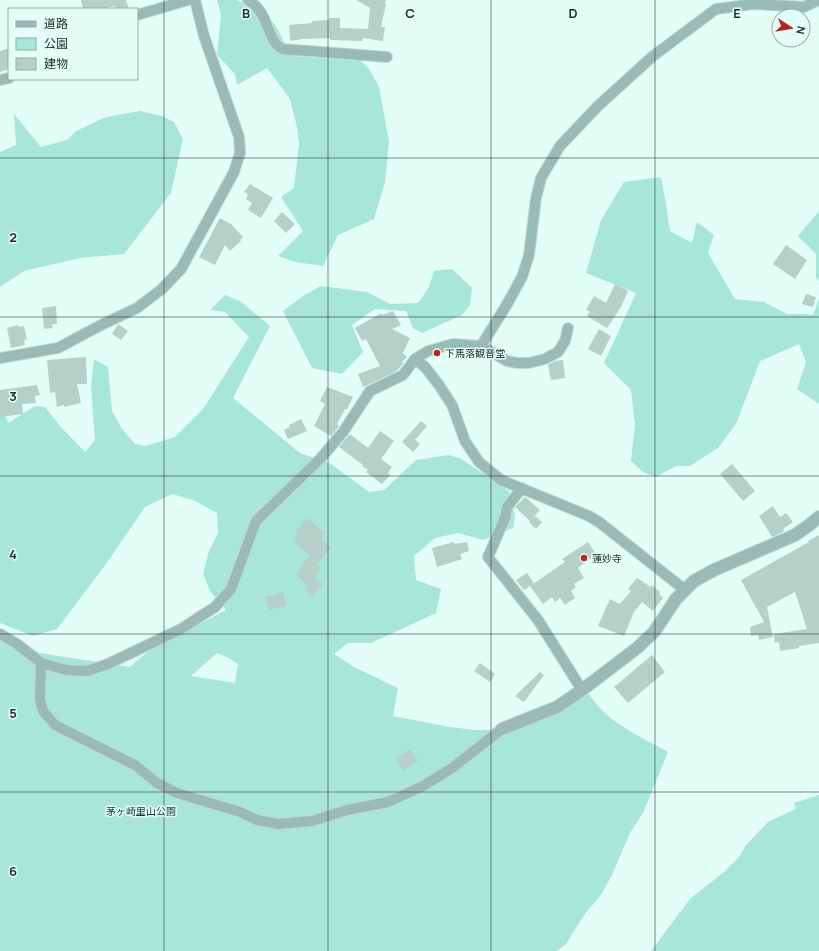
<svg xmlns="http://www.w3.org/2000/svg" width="819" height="951" font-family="Manrope,'Noto Sans JP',sans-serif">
<rect width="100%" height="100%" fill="#e3fef7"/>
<path fill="#a8e6d7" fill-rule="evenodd" d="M217,0H237L266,13L277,28L291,56L361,61L369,69L379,87L389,141L385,182L374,219L338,235L323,266L295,262L278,256L303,231L281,197L294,188L299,144L297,127L290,99L267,68L237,85L235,74L217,55L221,15Z
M140,111L162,116L174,122L183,139L171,193L124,254L80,258L24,271L0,287V152L16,145L14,114L41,147L67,140L76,131L106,117Z
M661,177L666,204L670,231L692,243L697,222L714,235L708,253L735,299L764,302L787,314H805L813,315L819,299V404L797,389L806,362L799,344L760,361L736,424L718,448L690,466H676L656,477L643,472L631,461L635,425L631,390L604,363L636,293L586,273L601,220L624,182Z
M819,211V281L816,278V254L798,236Z
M452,269L472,288L470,305L462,315L422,333L413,328L406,311L375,309L352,325L363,352L342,374L312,368L283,311L303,296L321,286L367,292L390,304L418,303L429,287L434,271Z
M225,295L240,301L270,326L233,398L300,453L331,464L369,492L384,490L416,460L448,455L460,458L509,491L515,515L513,528L483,540L458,533L435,538L414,556L416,580L441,589L436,613L371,643H348L334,654L354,667L398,688L393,716L449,727L476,730L516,729L570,705L589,694C607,722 639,736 668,752L643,813L630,833L612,875L601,895L584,915L566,944L557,951H0V633L20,641L40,653L130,667L147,652L226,610L210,591L203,574L209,551L218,533L217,513L193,500L172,494L145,507L106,564L57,629L33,636L0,623V401L8,423L35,406L45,407L60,426L85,452L95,440L91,386L94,359L108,367L112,411L122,429L135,444L145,446L175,437L203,409L249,337L225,312L210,310ZM217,653L229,658L238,664L235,683L191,676Z
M819,795V951H651L690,899L724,872L739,857L746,845L768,822L796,809L794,803Z"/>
<path fill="#b5d0c9" d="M81,0H126L129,9H116L115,6L102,9H83Z
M356,0H386L385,3L386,4L381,27H385L383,41L363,38L362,41L330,40V38L302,39L290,41L289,25L312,23V21L329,20V18H340V28L368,29L370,8Z
M9,48V69L0,72V51Z
M250,184L273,198L261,218L248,210L252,203L246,199L248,194L244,192Z
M282,212L295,224L286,233L274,221Z
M220,218L231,224L243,237L240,240L241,241L230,251L225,245L215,265L199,257Z
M786,245L807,260L795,279L773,264Z
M615,284L628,291L621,307L607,328L587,316L590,312L586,310L594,296L606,303Z
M806,294L816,297L813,307L802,304Z
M56,306L57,324H52L53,328L44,329L42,308Z
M393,311L401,325L392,329L410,338L403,353L407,357L402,362L404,363L395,372L363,387L358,374L380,366L366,339L362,341L355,328L381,313L382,315Z
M118,324L128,331L121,340L112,334Z
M18,325V327L24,326L27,340H24L25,345L11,348L7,328Z
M599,329L611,336L601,356L588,349Z
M86,357L87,384H77L81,403L64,407V405L57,407L55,392L50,393L47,360Z
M563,360L565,378L551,380L548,365L555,361Z
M37,385L40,395L35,396L36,403L22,404L23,414L0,417V390Z
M327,387L353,397L347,409H345L337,424L339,426L331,436L314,426L325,404L320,401Z
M301,419L307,431L288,439L284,430L290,427L289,425Z
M421,421L427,426L415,440L420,444L413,452L402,442Z
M380,431L394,441L381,459L392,467L388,473L390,475L382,484L366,472L368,470L362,466L363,465L339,447L350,434L368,448Z
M732,464L755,491L743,501L720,474Z
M525,497L540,510L530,521L515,507Z
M773,506L780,517L786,513L793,522L783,529L784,531L783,532L772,537L759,516Z
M535,516L542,522L536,529L529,522Z
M307,518L325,533L321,539L331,548L317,565L321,569L315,577L323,584L312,597L305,590L308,586L296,574L300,570L299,569L310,555L294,542L296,540L294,538L298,534L296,532Z
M819,535V643L799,646V648L780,651L779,642L775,643L774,634L807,629L795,592L767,607L773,637L759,640L758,635L751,636L750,627L764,622L741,580L809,542L808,541Z
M454,542V544L467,542L469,551L460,554L462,559L437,567L432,548Z
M588,542L596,554L578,568L584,578L574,584L576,587L571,591L575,598L565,605L560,598L555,602L552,597L543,604L530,586L565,562L562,559Z
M527,573L534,583L524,590L516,580Z
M637,578L651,587L652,585L660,592L659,594L663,598L653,611L642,602L634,612L624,636L598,626L610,599L620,604L631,591L628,589Z
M283,592L286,606L269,610L265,597Z
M652,655L665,672L628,703L614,687Z
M480,663L495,674L490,682L474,671Z
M540,672L544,675L524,702L515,696Z
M410,749L418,761L404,771L396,759Z"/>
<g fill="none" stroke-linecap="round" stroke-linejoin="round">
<g stroke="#c1d9d2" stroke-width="12">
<path id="minor" d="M248,0C270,13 265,38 282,49L387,57
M137,15L188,0
M0,80L9,78
M481,346L506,306L522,277L529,255L536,198L541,178L560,146L598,106L653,56L716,9L754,4L804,7L819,0
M0,358L58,348L101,325L137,308L162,289L181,269L234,172L240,153L239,137L204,36L195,0
M415,359L425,367L439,385L452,405L465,441L479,462L501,480L589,516L599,522L685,590
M522,488L507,507L505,518L488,557L538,620L582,690
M0,634L17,644L41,663L66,670L87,671L108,664L181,629L215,607L231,589L256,521L321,458L343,432L370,391L403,375L415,359L428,351L453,344L481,346L507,361L517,363H529L545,359L558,352L565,341L568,328
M41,663L40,700L43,711L55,725L135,765L157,783L177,793L240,812L257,820L278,824L312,821L347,810L388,802L423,786L452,768L502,729"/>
</g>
<g stroke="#c1d9d2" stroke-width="14">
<path id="tertiary" d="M502,729L557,707L582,690L637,648L654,632L676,599L694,581L714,570L795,535L808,526L819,517"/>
</g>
<use href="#minor" stroke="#99bbb3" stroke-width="10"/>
<use href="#tertiary" stroke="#99bbb3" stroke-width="12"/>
</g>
<path fill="none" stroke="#242f2c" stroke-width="1" stroke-opacity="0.55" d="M164,0V951M328,0V951M491,0V951M655,0V951M0,158H819M0,317H819M0,476H819M0,634H819M0,792H819"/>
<g fill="#b6281f" stroke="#e3fef7" stroke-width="1.5">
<circle cx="437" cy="353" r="4"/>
<circle cx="584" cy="558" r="4"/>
</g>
<g text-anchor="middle" stroke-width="3" stroke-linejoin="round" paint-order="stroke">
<g font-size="10" fill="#242f2c" stroke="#e3fef7" text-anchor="start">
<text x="445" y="357">下馬落観音堂</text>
<text x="592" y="562">蓮妙寺</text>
</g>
<g font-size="10" fill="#113831" stroke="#e3fef7">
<text x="141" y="815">茅ヶ崎里山公園</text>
</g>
</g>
<g font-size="13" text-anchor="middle" font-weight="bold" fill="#242f2c" stroke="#e3fef7" stroke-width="3" stroke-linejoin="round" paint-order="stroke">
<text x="246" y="18">B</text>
<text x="410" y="18">C</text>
<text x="573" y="18">D</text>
<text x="737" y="18">E</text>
<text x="13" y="242">2</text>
<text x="13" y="401">3</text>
<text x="13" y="559">4</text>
<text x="13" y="718">5</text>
<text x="13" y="876">6</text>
</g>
<rect x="8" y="8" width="130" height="72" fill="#e3fef7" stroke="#97aba6"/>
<rect x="16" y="21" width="20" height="6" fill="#99bbb3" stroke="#97aba6"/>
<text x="44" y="28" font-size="12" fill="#242f2c">道路</text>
<rect x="16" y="38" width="20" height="12" fill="#a8e6d7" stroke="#97aba6"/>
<text x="44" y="48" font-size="12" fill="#242f2c">公園</text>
<rect x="16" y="58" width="20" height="12" fill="#b5d0c9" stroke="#97aba6"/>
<text x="44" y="68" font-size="12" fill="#242f2c">建物</text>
<g transform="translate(791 28) rotate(102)"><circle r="19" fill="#e3fef7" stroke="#97aba6"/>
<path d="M0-3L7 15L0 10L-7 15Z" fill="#b6281f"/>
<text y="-6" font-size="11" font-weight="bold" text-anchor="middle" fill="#242f2c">N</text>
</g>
</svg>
